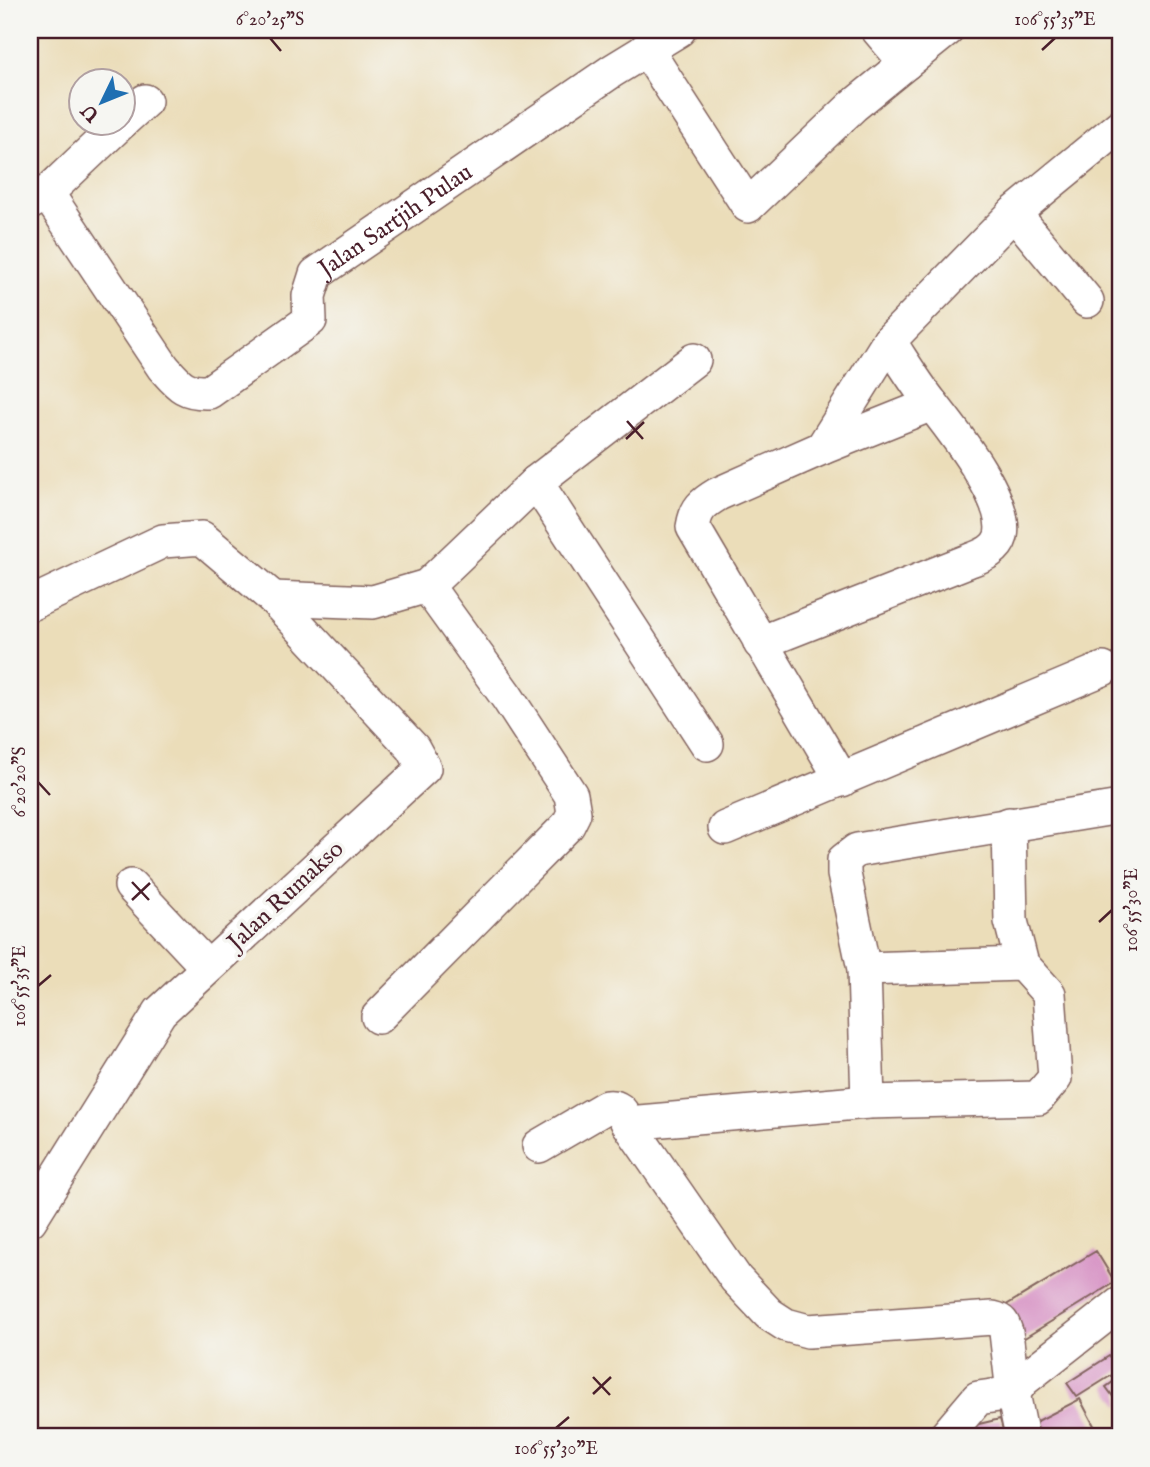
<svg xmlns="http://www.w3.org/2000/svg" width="1150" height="1467" font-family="'IM FELL English',serif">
<rect width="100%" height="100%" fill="#f6f6f2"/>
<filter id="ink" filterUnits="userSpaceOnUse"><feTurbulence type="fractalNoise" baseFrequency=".0143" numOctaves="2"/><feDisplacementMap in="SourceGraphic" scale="14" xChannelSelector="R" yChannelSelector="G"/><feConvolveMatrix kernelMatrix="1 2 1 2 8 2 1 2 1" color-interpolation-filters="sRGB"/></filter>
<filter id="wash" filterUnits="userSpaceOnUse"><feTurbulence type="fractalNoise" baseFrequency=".00686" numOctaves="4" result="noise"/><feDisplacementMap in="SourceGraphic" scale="28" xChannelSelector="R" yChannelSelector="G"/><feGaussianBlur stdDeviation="1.57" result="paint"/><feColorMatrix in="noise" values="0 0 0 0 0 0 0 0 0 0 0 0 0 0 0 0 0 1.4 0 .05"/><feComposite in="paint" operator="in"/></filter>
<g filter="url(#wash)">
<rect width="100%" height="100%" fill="#ebddb9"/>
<g id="blocks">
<path fill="#d68fc3" d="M1096,1251L1115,1282L1018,1342L998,1310Z
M1120,1349V1370L1077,1397L1067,1383Z
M1120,1377V1406L1106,1387Z
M1080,1399L1100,1437H1026L1022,1429Z
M1000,1419L1005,1437H960L958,1429Z"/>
</g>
</g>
<g filter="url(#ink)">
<use href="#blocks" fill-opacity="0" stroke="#82625d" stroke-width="2"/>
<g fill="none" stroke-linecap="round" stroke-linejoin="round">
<g stroke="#82625d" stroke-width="36">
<g id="minor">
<path d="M878,30L906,63L947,30"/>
<path d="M646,49L748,206L853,106L906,63"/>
<path d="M122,122L145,101"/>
<path d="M47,193L122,122"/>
<path id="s1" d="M30,203L47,193L163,367C179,385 184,393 209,392L310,320L309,296L316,274L612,71L679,30"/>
<path d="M1014,213L1087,301"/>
<path d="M822,448L889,341L1014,213L1120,126"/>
<path d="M536,482L707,744"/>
<path d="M273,598L373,602L427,586L536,482L694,360"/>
<path d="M30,604L163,541L202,538L273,598L413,748L424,768L160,1012L30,1220"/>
<path d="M760,643L968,561C981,556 997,551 1001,536C1009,500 953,431 932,404C916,384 903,362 889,341"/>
<path d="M842,780L693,527C696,508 703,503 718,494L822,448L932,404"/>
<path d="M725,828L1103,669"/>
<path d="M131,886L207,967"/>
<path d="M864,969L844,874V860L857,850L1120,807"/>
<path d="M378,1017L568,825L574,813L571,795L507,697L427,586"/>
<path d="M868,1102L864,969L1022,964"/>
<path d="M628,1123L868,1102L1038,1098L1055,1078L1049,994L1022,964L1011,921L1009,824"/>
<path d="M539,1146L606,1107C620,1105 622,1112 628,1123L736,1279L769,1314L786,1325L808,1331L993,1318C1002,1320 1003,1323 1006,1332L1013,1393L1022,1437"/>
<path d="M945,1437L978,1398L1013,1393L1023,1380L1120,1304"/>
</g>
</g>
<use href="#minor" stroke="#fff" stroke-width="33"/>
</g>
</g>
<path fill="none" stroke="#4a1f2b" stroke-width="2.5" d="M270,38L281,51M1042,50L1055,38M627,421L643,439M626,439L644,422M38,782L50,795M132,882L149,900M132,900L150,883M1099,922L1112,910M38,986L51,975M593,1377L610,1395M593,1394L611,1377M556,1428L569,1417"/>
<g text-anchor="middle" stroke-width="7" stroke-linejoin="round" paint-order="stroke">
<g font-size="24" fill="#4a1f2b" stroke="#f6f6f2">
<text dy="8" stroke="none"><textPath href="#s1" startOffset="551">Jalan Sartjih Pulau</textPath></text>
<text transform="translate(285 895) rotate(-43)" y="8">Jalan Rumakso</text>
</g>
</g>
<rect width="1150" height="1467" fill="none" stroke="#f6f6f2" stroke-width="77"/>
<g transform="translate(102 102) rotate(227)"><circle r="33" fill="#f6f6f2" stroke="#b1a0a2" stroke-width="2"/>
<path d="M0-5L12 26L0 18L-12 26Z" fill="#1f6fb2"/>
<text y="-10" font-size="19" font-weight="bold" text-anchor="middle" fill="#4a1f2b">U</text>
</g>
<rect x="38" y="38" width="1074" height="1390" fill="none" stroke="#4a1f2b" stroke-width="2.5"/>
<g font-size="18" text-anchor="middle" fill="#4a1f2b">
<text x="270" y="25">6°20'25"S</text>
<text x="1055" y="25">106°55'35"E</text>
<text transform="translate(19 782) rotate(-90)" y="6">6°20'20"S</text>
<text transform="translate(1131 910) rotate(-90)" y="6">106°55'30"E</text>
<text transform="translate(19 986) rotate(-90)" y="6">106°55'35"E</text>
<text x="556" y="1454">106°55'30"E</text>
</g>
</svg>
